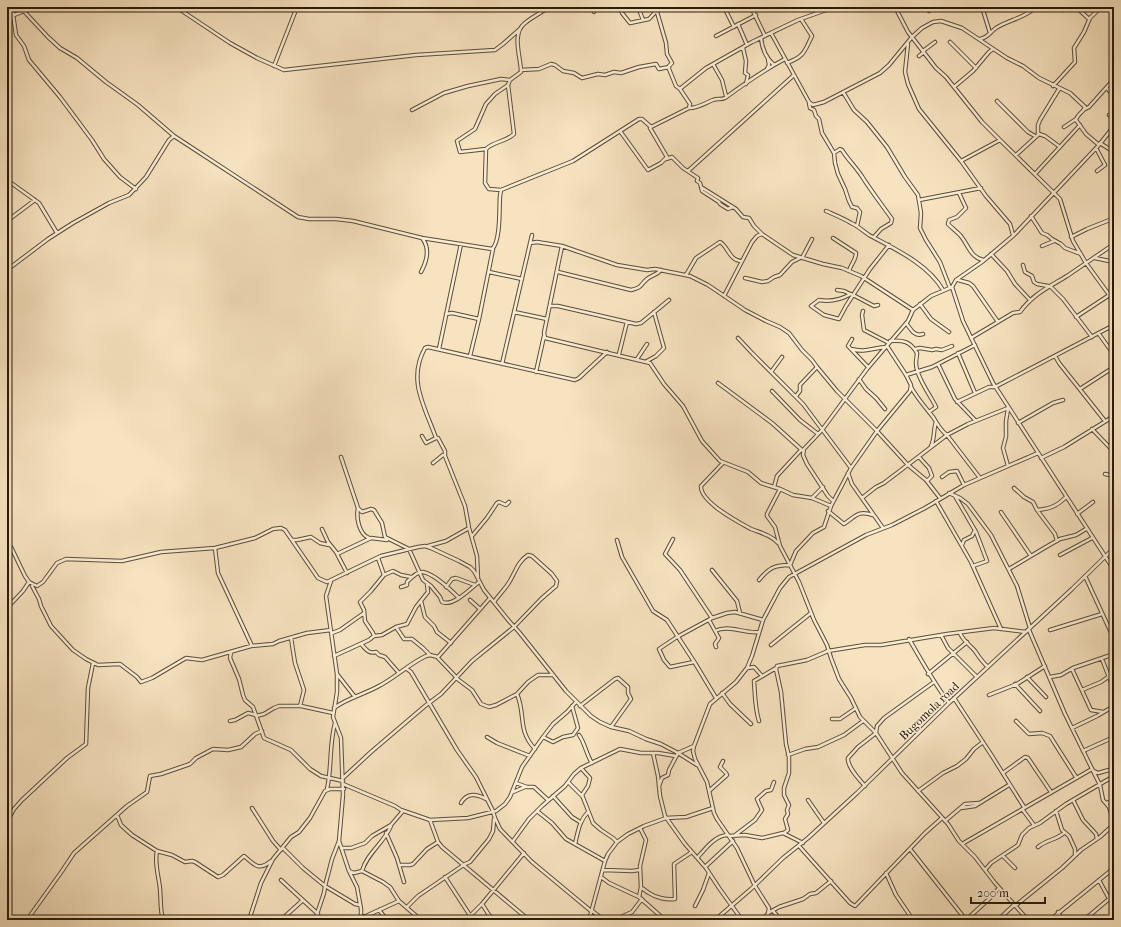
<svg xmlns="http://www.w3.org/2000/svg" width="1121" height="927" font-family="'IM FELL French Canon',serif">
<rect width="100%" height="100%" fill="#f7e3c0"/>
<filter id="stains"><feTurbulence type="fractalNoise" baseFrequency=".005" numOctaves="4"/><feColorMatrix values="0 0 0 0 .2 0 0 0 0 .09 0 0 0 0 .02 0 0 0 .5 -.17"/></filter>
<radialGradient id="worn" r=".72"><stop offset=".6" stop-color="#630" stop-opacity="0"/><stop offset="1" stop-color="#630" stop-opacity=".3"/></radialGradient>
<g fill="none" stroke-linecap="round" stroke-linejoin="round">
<g stroke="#5c4d38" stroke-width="4.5">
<path id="minor" d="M12,7L16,35L24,46L29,60L60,97L92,140L104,159L120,177L136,189
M20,7L48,37L60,48L77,58L106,82L138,105L174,136
M176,7L230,43L257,58L284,70L416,55L495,50L503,44L520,29
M539,7L540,13
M620,7L622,13L630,23L649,19L660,7
M636,7L640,12L643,20
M724,7L734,27
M751,7L765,36
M895,7L908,32L936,68L946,77L982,122L1000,140L1060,199L1073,241L1086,263L1110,296L1114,299
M982,7L990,33
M1076,7L1089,19
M1063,10L1066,7
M929,11L935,7
M594,12L596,7
M657,12L666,43L667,54L672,63L669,66V69L676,86L680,89
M7,18L24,11
M738,24L747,45
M771,33L809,102L813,105L824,102L880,73L889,65L912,37L922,28L933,22L941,21L962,28L1007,58L1023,66L1039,78L1070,93L1085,107C1084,112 1077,114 1076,120L1086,134L1099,145
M716,36L756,15
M761,38C762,48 766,58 774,65
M980,39C988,38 990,32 996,28C1007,21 1020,19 1031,11
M950,42L976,68
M908,44L905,72L908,84L919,109L961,161L986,196L1010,224L1013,235
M743,48L746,61L745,73L748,75L746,84
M923,51L935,42
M919,56L924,52
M787,63C805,56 804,52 812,36L801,19
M713,64L722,80L726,96
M274,66L297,7
M767,69L769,65L768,59
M521,70L539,69L551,64L555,65L563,71L574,73L582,78L598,74L605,75L614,72L621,73L639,67L656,64L659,69L669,67
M1053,86L1075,62L1074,48L1084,32L1090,18L1101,7
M954,87L973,71L989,52L993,49
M1107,88L1114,97
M843,92L854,110L867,122L887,147L905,177L918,195L921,213L920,228L926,240L940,262L950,288
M997,101L1028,132L1035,136
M809,103L810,108L814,110L816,116L819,119L822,133L834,153L835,163L838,174L845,189L849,201L852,207L857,208L860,212L857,226
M690,108C698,108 705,103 713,100C717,98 721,100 725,98C744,84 764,70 785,59
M1085,109L1089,107L1114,79
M412,110L444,93L468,86L501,79L510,80
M1109,115L1114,114
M1114,126L1099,145L1014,235L982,262L956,280L952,287L963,321L993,383L1114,570
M1064,127L1076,119
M620,131L648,170L661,163L667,157L650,128
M1038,134V125L1040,120L1059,89
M1100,143L1114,152
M1096,148L1105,165L1097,171
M486,149L460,152L457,141L475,129L486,104L495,94L508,85
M834,153L840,149L842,150C848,160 857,168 863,178C872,192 882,205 892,219L891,223L881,229L874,237
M1016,155L1039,134L1045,136L1060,147
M666,159L672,157L683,168L698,178L697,181L700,183L702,191L719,202L720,204L728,209L733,207
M961,161L1000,140
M688,171L794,75
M1035,174L1080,125
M7,180L39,203L57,233
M701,187L736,209L743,217L749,218L754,226L762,234
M501,190L489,189L485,183L486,149C494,141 506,142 514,134L508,85L510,80L521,72C521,57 511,34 525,23C532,17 541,13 549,7
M959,193L966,208L957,217L949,220L948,224C952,228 956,231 960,235C968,244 970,257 983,260
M919,200L981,188
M826,211C835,215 843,218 851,223C858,226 863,231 869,235C895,249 928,264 943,290
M1031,216L1042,233L1047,235L1052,239L1061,244L1065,248L1081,254
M7,221L35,200
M1071,237L1087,229L1112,219
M833,238L856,253C856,260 851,264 849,271
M530,243L537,242L562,246L617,265L647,270L655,269L690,276L708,285L745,310L766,321L780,327L789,333L802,350L812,360L817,367L837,391L877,431L908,465L926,480L940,498
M562,246L544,333L545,338L650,363L664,384L683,406L702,441L720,461L748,472L761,483L780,489L793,495L812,498L831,506
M1042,246L1054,241
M991,254L1007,271L1015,284L1030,300
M802,258L812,239
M1095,258L1114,262
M7,264L10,268
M1023,265L1025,272L1032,276L1034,282L1037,284L1048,286
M7,270L48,239L73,223L109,203L129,195L146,177L169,140L174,136L298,217L309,219H336L353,221L422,238L492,249C501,241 499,208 500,196L501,190L573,161L639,119H642L651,127L689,108L690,104L680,89L681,88L706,68L752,42L798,20L826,10L859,7
M421,272C427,261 430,248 422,238
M489,272L522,279
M558,272L631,290C643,287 639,286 647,279C652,275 657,275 661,270
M686,275L696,258L720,242C728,246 729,261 742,261
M745,278L762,282L768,281L774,277L780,275L792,262L800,258
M958,280L969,283L973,286L998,322
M1050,286L1063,299L1092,337
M837,290L844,291L850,294
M851,294C842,299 830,302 819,300L811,306L824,315L839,319L846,306L870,269L889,245
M853,295L874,306L878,305
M724,296L752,242L757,236L762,234L793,255L823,264L842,268L861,276L913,310
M920,304L931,319L949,332
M550,306H558L636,324L641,323L669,300
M863,311L862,315L864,330L889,343
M514,312L547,319
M446,314L452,313L479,319
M1076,317L1114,292
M906,323C911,329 914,337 923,334
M1099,334L1114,355
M738,338L753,354L803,404L851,468
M971,338L1013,313L1020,312C1033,294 1049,287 1067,276C1083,265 1098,255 1114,244
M852,339L848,346L868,367
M890,341C903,340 910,341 917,353C917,356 916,359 916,363C916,376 930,395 936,407L929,412
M439,349L461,244
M851,349C866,353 871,348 886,347
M915,349L920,348L932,350L936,349L942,350L952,346
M958,353L975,393
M619,354L627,322
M470,356L479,319L493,249
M1055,356L1059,363L1105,421
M637,359L647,344
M647,361L656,356L664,348L654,312
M502,364L532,235
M938,364L955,399L975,420
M536,372L544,336
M771,372L782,357
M906,375L932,367L975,345
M859,379L866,389L876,398L885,409
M718,383L772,423L803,451
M911,387C917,398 925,407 933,417C937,423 940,430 947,435L980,478
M1080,389L1114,367
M772,391L800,420L818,434
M796,396L800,391V385L817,367
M957,402L989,387H995L1114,325
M1018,423L1053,403L1063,400
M1092,429L1114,452
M422,436L426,443L436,438H438L445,451V455
M436,438C425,407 407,380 425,348L428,347L575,380L579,378L607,352
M931,446C935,439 933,430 936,422
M341,457L358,508L362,512L371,509L374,510L382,523L385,537L409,549L423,580L431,586L440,597L442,602C453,607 470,589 479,582
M919,457L929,468L932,476L927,481
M1041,458L1064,447L1114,416
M433,463L443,455L445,456L465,506L469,528L477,556L478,579
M723,463L701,486C700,502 738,522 751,529C761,533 771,535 778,543
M1008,466L1003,448L1006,437V421L1008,409
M848,473L852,484L883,528
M1105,474L1114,476
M942,477L949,472L957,471L964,485
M774,487L777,476L801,450
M1014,488L1024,497L1033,502L1037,510L1055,534L1057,541
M780,489L767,514V516L775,527L780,546L799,582L814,620L827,645L831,658L839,679L851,698L860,717L876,733L902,773L948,824L959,841L975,857L995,883L1028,920
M949,493L960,498L968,504L991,535L1017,586L1030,628
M955,496L976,532L987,561L973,566
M812,498L823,487
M862,498L876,487L884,483L947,435L968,424L1008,408
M833,501L828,496L807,464L803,455L804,449L822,430L867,369L908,321L913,310L931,296L952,287
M936,501L971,562L1001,629
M358,508C356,518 359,534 369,538
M1037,510C1050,509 1057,506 1066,497
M828,511L844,524C856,516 858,510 873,515
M1001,512L1031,556
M1077,514L1093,502
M322,529L328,542L336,552L347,573
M472,536L487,518L497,503L499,502L506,505L509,502
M673,539L665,554L680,570L712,618L727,613L735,612L763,620
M293,540H297L311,537L320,543L329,545
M617,540L622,557L653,611L667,620L695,663L716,698
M7,543L11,547L25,576L29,582L37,586L43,582L57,563L66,559L122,561L161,552L215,548L255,538L273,529L281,528L285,530L318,578L327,582L381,556L418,547L425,546L431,548L459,561L470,567L474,571L484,590L509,621L519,632L566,691L591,716L600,722L611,727L629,731L646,739L661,744L678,753L697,765
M962,545L964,540L972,536L975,530
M428,546L446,541L469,528
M215,548L218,573L252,646
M337,554L371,538L387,540
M1060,555L1092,538
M1009,569L1046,547L1060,539L1076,535L1086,529
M712,570L737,601L740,613
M384,575L393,571L401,575L411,577
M1085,576L1114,639
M759,580C769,568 774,565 790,565L796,551L813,533L824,527L831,506L851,468L877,431L910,391L911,385L906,375L887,346
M32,586L39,599L41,606L51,626L73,650L86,659L98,665L120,664L137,677L141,682L152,678L186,658L202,660L251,646L273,644L279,641L307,633L331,630
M401,587L407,585V582C411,578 417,571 423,572C434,574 451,590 459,598
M446,587L452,579L456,578L475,585
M470,600L480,609
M421,601L425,617L434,626L437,632L451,643
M7,608L23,591L29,582
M709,620L719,638L715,644L716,647
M396,627L404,639H412L423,648L430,655
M1029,630L1065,714L1100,785L1103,800L1109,807L1114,822
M1050,630L1102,614
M715,631C729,624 744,634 759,632
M332,633L340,630L364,613
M960,633C963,641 970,645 975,651C979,657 982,662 988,667
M941,635L948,648L977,677
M374,636L382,635L396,627L407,624L416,607L428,592L427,584
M291,638L295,663L304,690L300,706
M909,639C922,661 934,683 949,703
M361,644C366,649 368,654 376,652L379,655L385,657L399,673
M771,645L811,613
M231,652L230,658L239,679L243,695L245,700L253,707L264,738L291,750L310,769L321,776L343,781
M334,656L369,640L374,636L373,633L365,621L364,610L360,602L371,591L384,575L378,558
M438,658L457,678
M1102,659L1114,690
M694,662L670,667L664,660L659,649L677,637L712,618
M748,668L754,667L762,676
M407,669L411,672L457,750L476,777L492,809L495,818L500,829L532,862L591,911
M1072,669L1091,710L1103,712
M337,674L355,697
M928,674L967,642
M1027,677L1046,697
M1050,677L1061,675L1073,668L1114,654
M456,678L472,690L481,704L489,707L496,705L517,694L528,682L538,675H553
M1015,684L1040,711
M1082,690L1101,682L1108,677
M722,693L730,704L751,724
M517,694C526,715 517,730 535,749
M989,695L1017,684L1045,666
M954,698L992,756L1024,807
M580,706L615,679L618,678L628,687V693L631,699L611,727
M334,708C347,698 365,694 379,686C396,677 409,664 426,656L430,655L438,657L490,598
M256,716L264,714L274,708L279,706H301L333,713
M832,719H840L856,708
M230,721L235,720L248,713L256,715
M759,721C755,709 755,695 754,681L776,668
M1016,721L1029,734L1042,733L1050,736L1076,777
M1072,728L1097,716L1114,706
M579,735C585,743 586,754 592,763
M487,737L497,743L530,756
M543,737L553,742L563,737L573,735L578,728L572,706
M1083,751L1114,737
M653,753L658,776L660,796L665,816L685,844L706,868L719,888L742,920
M788,755L805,749L818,747L844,735L863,721
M581,768L590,778L588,786L582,795L593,823L601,830L613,838L617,842
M1094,771L1098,773L1109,770L1114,771
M1003,773L1025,757L1028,758L1051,792
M343,778L371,752L425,706L441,694L472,661L514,627L541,599L556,586L557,581L552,574L532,556L528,555C517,562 515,574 508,584C504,590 498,596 494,602
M568,782L582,796
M516,783L527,787H534L548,800
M343,784L395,806L401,810L430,820L468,818L496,811L505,804L510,797L522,767L543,737L553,724L567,712L576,702
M659,786L662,778L668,775L669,770L678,753L694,746
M865,786C859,779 847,767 848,758L858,747L876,733L877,726L884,718L934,682
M327,789C332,768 329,745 335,723
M709,791L727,775L726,773L720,767L723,761
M918,791L943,773L957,766L966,759L974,749L983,742
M513,792L525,787
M553,796L572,817L580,822
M808,800L824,823
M1073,800L1083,820L1096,834L1097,839
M461,803C467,792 477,794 486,799
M1106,803L1114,801
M252,808L273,841L281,850
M961,808L975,806L1009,785
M1022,809L1034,825
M537,811L552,823L566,839L605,861
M1056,811L1062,830L1069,836L1075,849V855
M117,815L121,825L132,835L157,851L172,855L185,862L192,861L195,862L218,877L223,875L244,856C254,864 258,872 271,861
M430,820L438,842L442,847L529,920
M945,821L965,804L979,803
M7,822L14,809L22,800L67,758L86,744L88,688L93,663
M386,833L397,858L404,882
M784,833L788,830L785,819L788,814L787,810L789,805L784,795V788L789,773V757L786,744L781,692L776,669L777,666L807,660L828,651L865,645H881L947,634L994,628L1026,632
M729,836L745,835L762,838L783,833L803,843
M734,836L755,820L762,810L757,799L766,791L771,790L774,782
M339,841L349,871L357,887L361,909V915L358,920
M513,841L529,819L542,806L565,786L574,774L581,768L620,749L641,753H658L676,756
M575,844C578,832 579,821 588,812
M962,844L1092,769
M799,846L850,903L855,906L925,833L942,818
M1038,847C1046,840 1056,840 1064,833
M283,848L303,868L325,886L355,904L360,905
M341,848H351L365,843L372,836L391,825L403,811
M910,849L966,920
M157,851C154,863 159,877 160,889C161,899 160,910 163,920
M1003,856L1015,868
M698,857C706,848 715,836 727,835
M399,865H410L413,864L427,849L438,842
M705,867L733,841
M603,870L632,871L639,870
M985,870L991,863L1018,845L1022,835L1029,828L1040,823L1066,804L1114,776
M349,871L354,873L362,871L383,882L390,887L399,901L421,920
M362,871C367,853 384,843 391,826
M886,873L896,895L913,920
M445,877L473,920
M601,877L609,883L639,897L665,920
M281,880L318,914
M1099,880L1107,895L1114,905
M641,888C645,889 645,891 649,893C656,898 667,900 675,899L674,864L692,852
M639,897L641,887L640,866L646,840L640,828
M482,904L489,915L495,920
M695,906L703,890L709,873
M1015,906L1062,868L1081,850L1100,837L1112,826L1113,821
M407,907L418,896L465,864L470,862L489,839L493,831L494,819
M379,910L387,920
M591,910L604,920
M773,911L781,920
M1058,912L1063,920
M768,913L779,907L803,899L810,894L816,893L831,881
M360,917L366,916L399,901
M27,920L62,871L74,853L127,806L147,792L150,776L161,774L190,764L196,758L213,749L228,750L241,747L255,734L262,731
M249,920L261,883L273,859L291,837L299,832L310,818L325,791L330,789H344
M281,920L303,900
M315,920L324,893L325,886L332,859L339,841L343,795L341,738L333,717L337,692V674L326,596L331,581
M466,920L482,904L524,853
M589,920L605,861L608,854L617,842L628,834L644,826L666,818L686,817L713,808
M619,920L621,917L632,912L642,899
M715,920L751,889L783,858L808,838L857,793L949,703L1072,589L1114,548
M761,920L768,914L769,908L755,886L737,848L717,819L714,813L707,782L695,759L693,751L694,746L710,704L736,682L747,668L752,656L763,620L780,588L789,577L866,535L892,525L925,508L964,485L1038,453
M966,920L989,899L999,888
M998,920L1014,905
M1050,920L1114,868
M1084,920L1109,899"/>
</g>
<use href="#minor" stroke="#faedd6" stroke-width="2.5"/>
</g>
<g text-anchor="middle" stroke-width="3" stroke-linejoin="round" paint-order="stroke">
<g font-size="12" fill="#291b0a" stroke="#faedd6">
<text transform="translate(929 711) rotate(-44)" y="4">Bugomola road</text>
</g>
</g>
<rect width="1121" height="927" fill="none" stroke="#f7e3c0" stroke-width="24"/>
<rect x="8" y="8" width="1105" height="911" fill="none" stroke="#291b0a" stroke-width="2"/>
<rect x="12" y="12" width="1097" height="903" fill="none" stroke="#291b0a"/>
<path d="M971 897v6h74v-6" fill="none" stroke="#291b0a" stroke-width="2"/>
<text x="977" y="897" font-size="12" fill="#291b0a" stroke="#faedd6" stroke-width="3" paint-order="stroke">200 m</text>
<rect width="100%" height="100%" filter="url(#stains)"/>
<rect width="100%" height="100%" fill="url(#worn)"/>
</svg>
